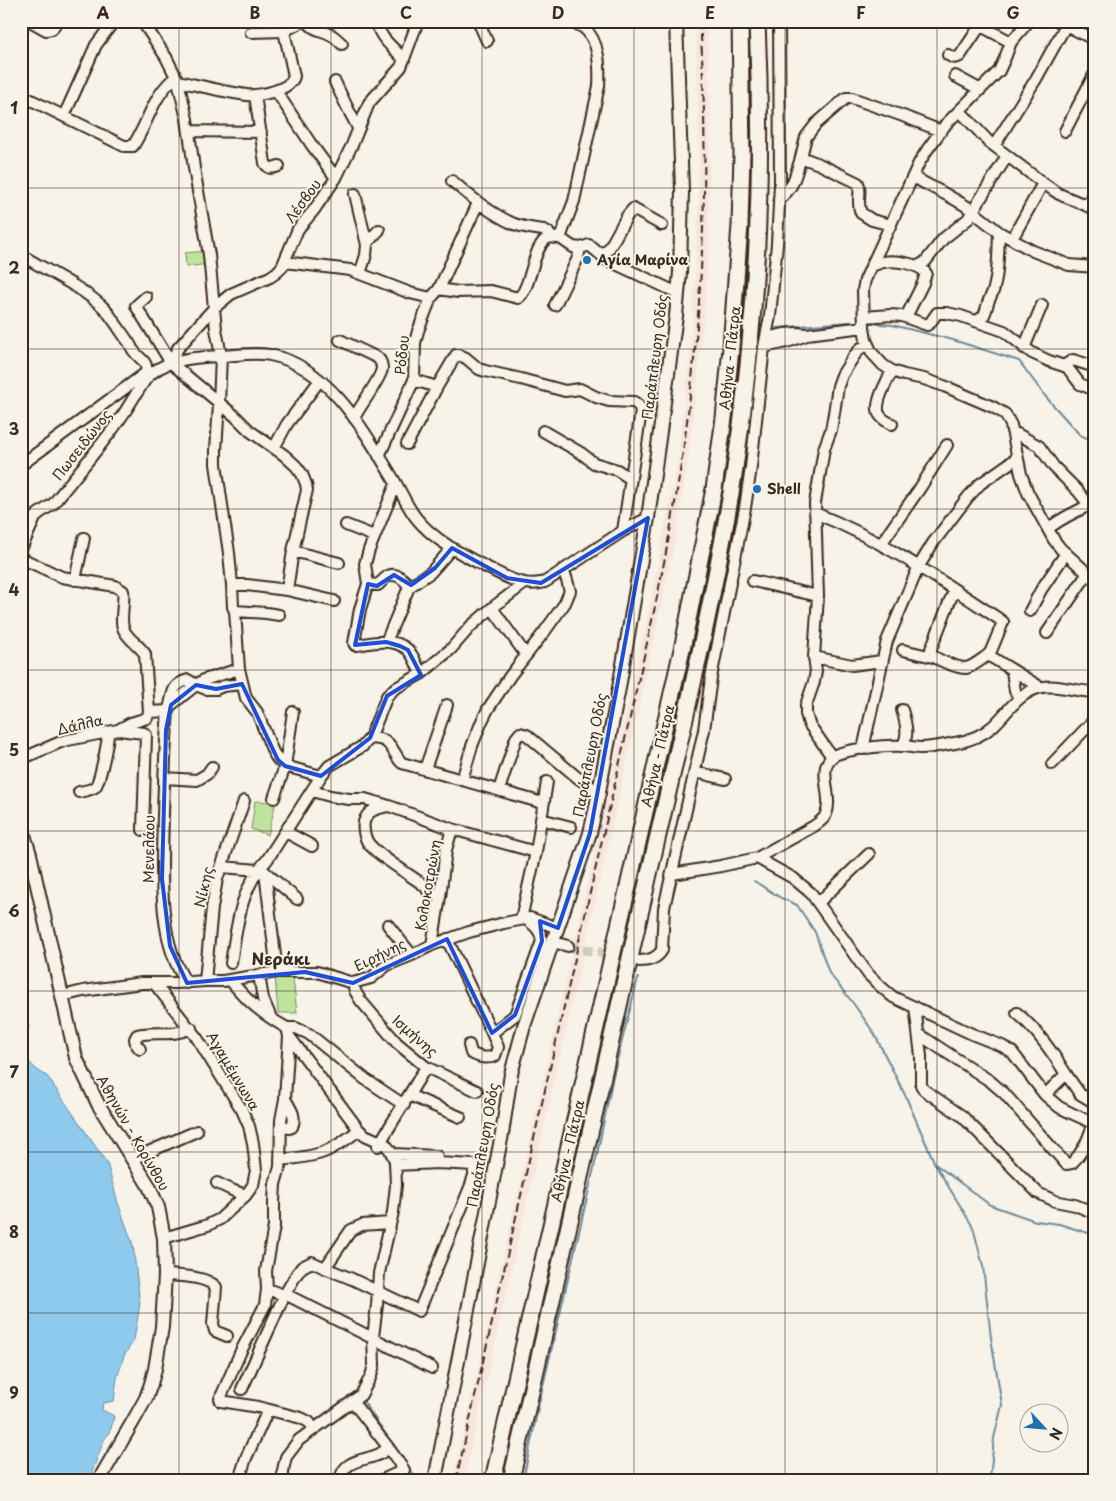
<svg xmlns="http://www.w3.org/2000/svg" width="1116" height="1501" font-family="'Playpen Sans',sans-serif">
<rect width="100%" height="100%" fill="#f7f3e8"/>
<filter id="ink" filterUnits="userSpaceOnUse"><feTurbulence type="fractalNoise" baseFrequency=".02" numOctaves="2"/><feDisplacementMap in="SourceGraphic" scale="10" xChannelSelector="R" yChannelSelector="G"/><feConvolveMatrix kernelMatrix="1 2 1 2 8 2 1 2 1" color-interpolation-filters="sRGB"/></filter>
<g filter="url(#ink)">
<path fill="#f7e6de" d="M695,21H707L710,97L709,239L705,308L698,374L689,453L676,537L640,703L464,1480H453L648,615L678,458L691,343L699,206L698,99Z"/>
<path fill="#bee49e" stroke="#7c875e" d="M746,21H750L752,155L751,225L745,313L738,384L724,490L689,665L504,1480H500L732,402L745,260Z
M207,251L208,264L186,267L185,253Z
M255,801L273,802L275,806L268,835L251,829Z
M275,977H293L297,1013H278Z"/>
<path fill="#8ecaee" stroke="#6d8a9b" d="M21,1010L29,1026C22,1050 23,1063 47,1076L107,1163L118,1203L133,1245L140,1304L134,1340L124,1356L117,1378L114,1401L103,1403L102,1410L114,1416L111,1429L104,1440L89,1480H21Z"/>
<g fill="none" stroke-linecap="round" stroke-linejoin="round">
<path stroke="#6d8a9b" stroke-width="2" d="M869,323L892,325L953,340L1019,361L1045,396L1080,435L1095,442
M776,328L848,322L861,323
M754,881L781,898L797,905L815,932L829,973L853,1003L874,1033L906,1097L935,1164L990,1205L1036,1221L1059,1224L1095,1235
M936,1166L973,1227L983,1266L991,1338L1002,1405L994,1438L990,1480
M363,1401L417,1480
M523,1480L539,1403L596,1159L614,1072L638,978"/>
<path stroke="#d1cbc0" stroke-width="10" stroke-dasharray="10 5" stroke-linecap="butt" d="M568,946L636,960"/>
<g stroke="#3b2a1e" stroke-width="14">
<path id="minor" d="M30,21L46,30L52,29L57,21
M142,21L166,57L178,81L187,119L194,168L209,255L216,329L221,356L219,404L216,450V464L229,553L232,585
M307,21C313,31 324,30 333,36C336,38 339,41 342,44
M376,21C381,41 392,45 404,60
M478,21L487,41
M972,21L1011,42
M1029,21L1011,42L1005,58L999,71L946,124L927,150L919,163L865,280L863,290L864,327L866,340L872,353L883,365L892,371L904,375L924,379L944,386L993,407L1005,414L1011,425L1021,474L1028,493L1054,540L1061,549L1095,580
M1058,21L1095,40
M284,31L303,21
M948,55C952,58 955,59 960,56L980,26
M955,76L979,89
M335,82L348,109L358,128
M276,91L311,144L336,178
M21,95L124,146H133C147,125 152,99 171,81H178C201,86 224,92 247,95C260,96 291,90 294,76L284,31L251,32
M255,95L265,163C269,170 272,168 279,166
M960,111L989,142L1043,183L1059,194L1095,209
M64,116L96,45L114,21
M189,131L261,132
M1065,131L1095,73
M994,146L1036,79L1066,25
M800,161L806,137L816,124L846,98H852L903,116L941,131
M913,177L947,195L966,206L999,232L1033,251L1069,265L1095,267
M452,181C471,197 491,214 514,224C523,227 534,229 544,230L548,232L551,237
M355,194L367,245L366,255L360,274
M779,199C794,187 794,179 800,161L806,159L819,164L858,183C862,192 856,202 861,213L872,220L891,225
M1087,206L1095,190
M560,238L574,201L599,86C600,68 600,41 584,28C578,24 572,23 565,21
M560,238L573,247L581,248L589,245L607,260L678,293
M1012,239L1043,183
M367,243L379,230
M599,253L607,251L610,247L627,216L633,209L662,225
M21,255C46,270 85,289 105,309C113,319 120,330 127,340C130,343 131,347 133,350C143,364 149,358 145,379
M285,262L350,270L410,293L431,298
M871,266C875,265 879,263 883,262C895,260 918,263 926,273L923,283L906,317
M918,266L925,262L943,239L968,219L1007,156
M439,289L458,292L491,291L518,298C532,289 532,245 548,238C552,237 556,238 560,238
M146,297L136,306L171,363L235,416L250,431L284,455L296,466L302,474L306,484L307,490L293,551L287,590
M555,305L578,258L579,253L577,248
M864,317L891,315L902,316L927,325L930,323L937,313H947L961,316L1004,331L1032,353L1049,361L1067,367L1080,384L1095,390
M975,321C986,318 985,312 988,303C989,298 993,294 994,288C999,270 998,250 999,232
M766,338L785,334L796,333L807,334L864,327
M340,340L378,358C381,361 382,365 382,369C380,380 360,406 354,418
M764,347L787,342L807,335
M1024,348L1042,305
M171,363L178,348L214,308L231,294L270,277L276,273L282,267L298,229L314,210L336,178L352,145L369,103L401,67L418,21
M1065,365L1073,360L1095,367
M414,380L437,387
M892,424C887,422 882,419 879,414C874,403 887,381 892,371
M543,431L581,453L594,463L617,470L631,479
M1012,431L1039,446L1054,467L1078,491L1089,505
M407,444L437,387L456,355H459L466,358L479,369L485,371L521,379L565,391L580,389L596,397L609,401L634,402L639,406L641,411L623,531
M274,448L287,424L320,380
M379,456L414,380L415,343L418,331L431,298L439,289L478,203
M21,465L147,372
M396,484L369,550L365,564L368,584L360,609L354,643L355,645H358C373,642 394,638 407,649C414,655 417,666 421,674
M815,513C881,539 940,580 999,619L1003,622L991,651L988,655L1040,687
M346,525L374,536
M1048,529C1063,516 1078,512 1094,502
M881,544L920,488L947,445
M21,549L35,518L38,514L53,504L61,494C79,472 96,451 113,429C121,418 129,406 136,394C141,387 145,378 152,373C170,358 201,357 224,356C239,355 255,352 270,355C329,366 365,432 394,480C402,493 407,507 417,519C435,541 463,555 488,568C506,577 524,588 545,582L623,531L648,518
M293,551L339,563
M21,558L62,577L115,586L123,591C125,602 119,621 124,630C128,639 139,645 145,654L149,712L147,718L131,723L118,730
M75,580L84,538
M753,581L818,596
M368,584L378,585C381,582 385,578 388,576C396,572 406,580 409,587
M954,590L931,649V654C936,660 958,668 966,668C973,667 982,659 988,655
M492,608L526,655
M235,611L239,669L246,698L257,712L273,752L278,760L285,766L321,776
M1030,611L1041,590L1066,553
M279,615L266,613L235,611L233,607L232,585H247L287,590L334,601
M1047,633L1088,573
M386,642L409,587L431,572L452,548
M903,650L933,657
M814,657L852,665L882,661
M1012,671L1015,691L1019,698
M171,705L196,685L206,689H216L223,686L242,684
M902,710C905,720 910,736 902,746
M149,712L168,711
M370,738C374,738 379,739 383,740C393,744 395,757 402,763L543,803
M863,749L887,641L919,566L933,543L968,497L980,484L1017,458
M832,757L809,724L806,714V705L814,682L816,671L814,657L818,596L815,503L824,449L831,430L834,413L838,386L842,375L854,356L861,348L868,345
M21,759L63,741L118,730L144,733L146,735L143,830
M1052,764L1095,719
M425,769L447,705
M695,772L725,779
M164,778L197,780L207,774L212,767
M462,780L472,746L482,721L488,709L510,676L545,631L565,603L570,591L566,577L562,570
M499,790L516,738L520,733L527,735L578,778L600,793
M312,791L330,796L349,799H365L389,806L452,829L536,852
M79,792C84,791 91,790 95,787C100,782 108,741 108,733
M274,798L285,766L293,712
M388,806C378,808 367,810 364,822C363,828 364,835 367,841C373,853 412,876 425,886L428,891L440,897
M541,819L571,827
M286,832L312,846
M757,858L793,878L811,893L868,974L880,986L893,997L972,1034L1002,1046L1012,1052L1045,1095L1059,1107L1071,1113L1095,1124
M222,867L258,870L265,872L297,899
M265,872L277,972
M672,874L721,866L757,858L814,826C818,823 823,820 825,816C835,798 816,770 832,757C842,749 888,745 902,746C908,746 915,748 921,748C932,748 944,745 955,743C968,741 983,735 993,726C1008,712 1018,694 1038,688C1055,683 1077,692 1095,692
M818,903L869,854
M521,919L536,852L547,782
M388,925L412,955
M447,939L492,1033
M553,942L568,946
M432,945L440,897L446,850L452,829
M639,961C648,961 657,959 662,950L664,908L704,730L711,678L745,508L751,467L764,347L770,316L777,244L780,184L779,21
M231,963C237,926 240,888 267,860L321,776L329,766L363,746L370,738L387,696L394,689L421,674L451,649L471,626L492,608L525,583
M259,975L263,999L271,1018
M205,981L212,908L217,879L244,801
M231,981C249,1003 262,1014 287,1028L289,1036L359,1130L365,1135L385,1144L390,1150L395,1161L396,1185L393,1212L379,1273L377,1305L373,1337L374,1365L371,1376L361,1395L299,1440L286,1457L283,1470V1480
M154,983L197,1038L242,1110L249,1126L253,1143L256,1170L253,1185L246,1195L220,1219L208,1225L164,1238
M187,983C156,941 162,865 163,815C164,780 165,745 168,711C174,697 169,685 188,680L196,685L204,680L239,669
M353,983L355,991L361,1001L397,1043L426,1067L477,1091
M62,996L83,991L142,983H177L205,981H223L277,972H317L353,983L371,978L387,965L412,955L432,945L469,932L504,923L530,918L558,928
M915,1007L921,1056V1085L924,1090L962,1116L1038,1193L1055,1201L1075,1205L1095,1213
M1017,1013C1037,1030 1052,1052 1066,1074L1045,1095
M287,1028H296L309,1034L365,1079L404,1105
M920,1035L990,1081L1004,1093L1066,1164L1072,1163C1085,1150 1089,1136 1095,1120
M289,1036L285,1099L281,1120L280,1167L275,1184L274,1202V1226L266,1271L267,1289L265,1305L241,1351L220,1399L221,1401L258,1407L301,1418L309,1422L314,1429
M469,1045L471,1053C478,1057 487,1059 495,1056L498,1047L492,1033L515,1015L542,941C541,930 534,925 526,919
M140,1049L136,1044L135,1039L137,1035C158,1030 170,1038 191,1028
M1066,1074L1080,1094L1095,1103
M409,1095L460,1117
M281,1125L289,1128L292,1127C297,1116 290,1108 285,1099
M378,1146L426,1067
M393,1154L437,1156
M132,1159L197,1131
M280,1160C319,1156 328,1154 359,1130
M217,1183L234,1191L246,1195
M325,1268L352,1279L419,1311L471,1185L474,1175V1165L438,1163L395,1165
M165,1275C179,1276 206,1276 216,1287L213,1324L215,1331L227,1336
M267,1289L281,1294H285L432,1368
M242,1389L285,1294L296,1275L302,1267L312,1262L325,1268L351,1230L362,1225L390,1223
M352,1401L388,1447L404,1470L382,1480
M239,1480L246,1458L268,1410
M340,1480C345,1453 376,1464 388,1447"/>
</g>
<g stroke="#3b2a1e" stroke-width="16">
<path id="major" d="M21,825L30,854L76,1058L98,1104L149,1186L158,1207L164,1238L165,1275L162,1327L155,1369L151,1384L146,1398L135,1418L99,1480
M435,1480L502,1134L511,1074L524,1026L577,871L590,833L596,807L619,688L648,518L676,316L680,272L682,191L676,21"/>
</g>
<g stroke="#3b2a1e" stroke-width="19">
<path id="highway" d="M493,1480L683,645L714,489L724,418L731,348L740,225L742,154L740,21
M511,1480C556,1281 602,1082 647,883C678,748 712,612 734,475C757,325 764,172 757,21"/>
</g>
<use href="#minor" stroke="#f7f3e8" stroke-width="10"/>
<use href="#major" stroke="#f7f3e8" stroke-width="12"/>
<use href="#highway" stroke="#f7f3e8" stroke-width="15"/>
<path stroke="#3b2a1e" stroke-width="2" stroke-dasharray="8 4" stroke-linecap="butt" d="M456,1480L647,643C657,599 666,554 674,509C701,349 711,183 700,21"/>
</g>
</g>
<path fill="none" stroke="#1d4ed8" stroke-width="4" stroke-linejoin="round" d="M648,518L590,833L558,928L540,921L542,941L515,1015L492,1033L447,939L353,983L305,972L187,983L170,946L162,879L166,730L171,705L196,685L216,689L242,684L278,760L285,766L321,776L370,738L387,696L421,675L408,650L400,646L386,642L355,645L368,584L377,586L394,575L411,585L435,568L452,548L507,578L541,583Z"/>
<path fill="none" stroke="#3b2a1e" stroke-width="1" stroke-opacity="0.55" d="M179,21V1480M331,21V1480M482,21V1480M634,21V1480M785,21V1480M937,21V1480M21,188H1095M21,349H1095M21,509H1095M21,670H1095M21,831H1095M21,991H1095M21,1152H1095M21,1313H1095"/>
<g fill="#1f6fb2" stroke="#f7f3e8" stroke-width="2">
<circle cx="587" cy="260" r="5"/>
<circle cx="757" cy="489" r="5"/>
</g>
<g text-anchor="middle" stroke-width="4" stroke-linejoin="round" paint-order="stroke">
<g font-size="14" fill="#3b2a1e" stroke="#f7f3e8">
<text transform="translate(303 201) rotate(-54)" y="5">Λέσβου</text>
<text transform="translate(402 355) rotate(-84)" y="5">Ρόδου</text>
<text transform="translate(655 357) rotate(-83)" y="5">Παράπλευρη Οδός</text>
<text transform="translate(730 358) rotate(-84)" y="5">Αθήνα - Πάτρα</text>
<text transform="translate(82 445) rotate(-52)" y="5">Πωσειδώνος</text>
<text transform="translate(80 725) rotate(-13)" y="5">Δάλλα</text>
<text transform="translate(590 755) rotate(-79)" y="5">Παράπλευρη Οδός</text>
<text transform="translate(658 756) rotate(-77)" y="5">Αθήνα - Πάτρα</text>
<text transform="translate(149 849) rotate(-89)" y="5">Μενελάου</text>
<text transform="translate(428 885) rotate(-80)" y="5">Κολοκοτρώνη</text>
<text transform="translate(204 887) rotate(-77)" y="5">Νίκης</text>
<text transform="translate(380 955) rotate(-26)" y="5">Ειρήνης</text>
<text transform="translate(415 1036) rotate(41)" y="5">Ισμήνης</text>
<text transform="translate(233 1071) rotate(59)" y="5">Αγαμέμνωνα</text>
<text transform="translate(133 1133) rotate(60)" y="5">Αθηνών - Κορίνθου</text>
<text transform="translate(483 1145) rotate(-80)" y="5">Παράπλευρη Οδός</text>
<text transform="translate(568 1151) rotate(-77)" y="5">Αθήνα - Πάτρα</text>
</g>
<g font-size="14" font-weight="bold" fill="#3b2a1e" stroke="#f7f3e8" text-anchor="start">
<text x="597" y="265">Αγία Μαρίνα</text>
<text x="767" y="494">Shell</text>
</g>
<g font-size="16" font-weight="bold" fill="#3b2a1e" stroke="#f7f3e8">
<text x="281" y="965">Νεράκι</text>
</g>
</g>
<rect width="1116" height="1501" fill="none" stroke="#f7f3e8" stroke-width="55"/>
<g transform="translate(1044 1428) rotate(116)"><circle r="24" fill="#f7f3e8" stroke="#aca397"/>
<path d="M0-4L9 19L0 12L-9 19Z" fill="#1f6fb2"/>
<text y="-8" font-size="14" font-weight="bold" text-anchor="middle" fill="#3b2a1e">N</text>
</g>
<rect x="28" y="28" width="1060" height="1446" fill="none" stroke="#3b2a1e" stroke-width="2"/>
<g font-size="16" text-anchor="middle" font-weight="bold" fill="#3b2a1e">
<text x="103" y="19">A</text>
<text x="255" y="19">B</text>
<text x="406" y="19">C</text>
<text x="558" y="19">D</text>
<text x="710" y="19">E</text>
<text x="861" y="19">F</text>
<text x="1013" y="19">G</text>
<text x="14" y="114">1</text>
<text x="14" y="274">2</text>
<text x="14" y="435">3</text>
<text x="14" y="596">4</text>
<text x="14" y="756">5</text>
<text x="14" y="917">6</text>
<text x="14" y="1078">7</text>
<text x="14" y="1238">8</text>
<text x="14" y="1399">9</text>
</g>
</svg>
